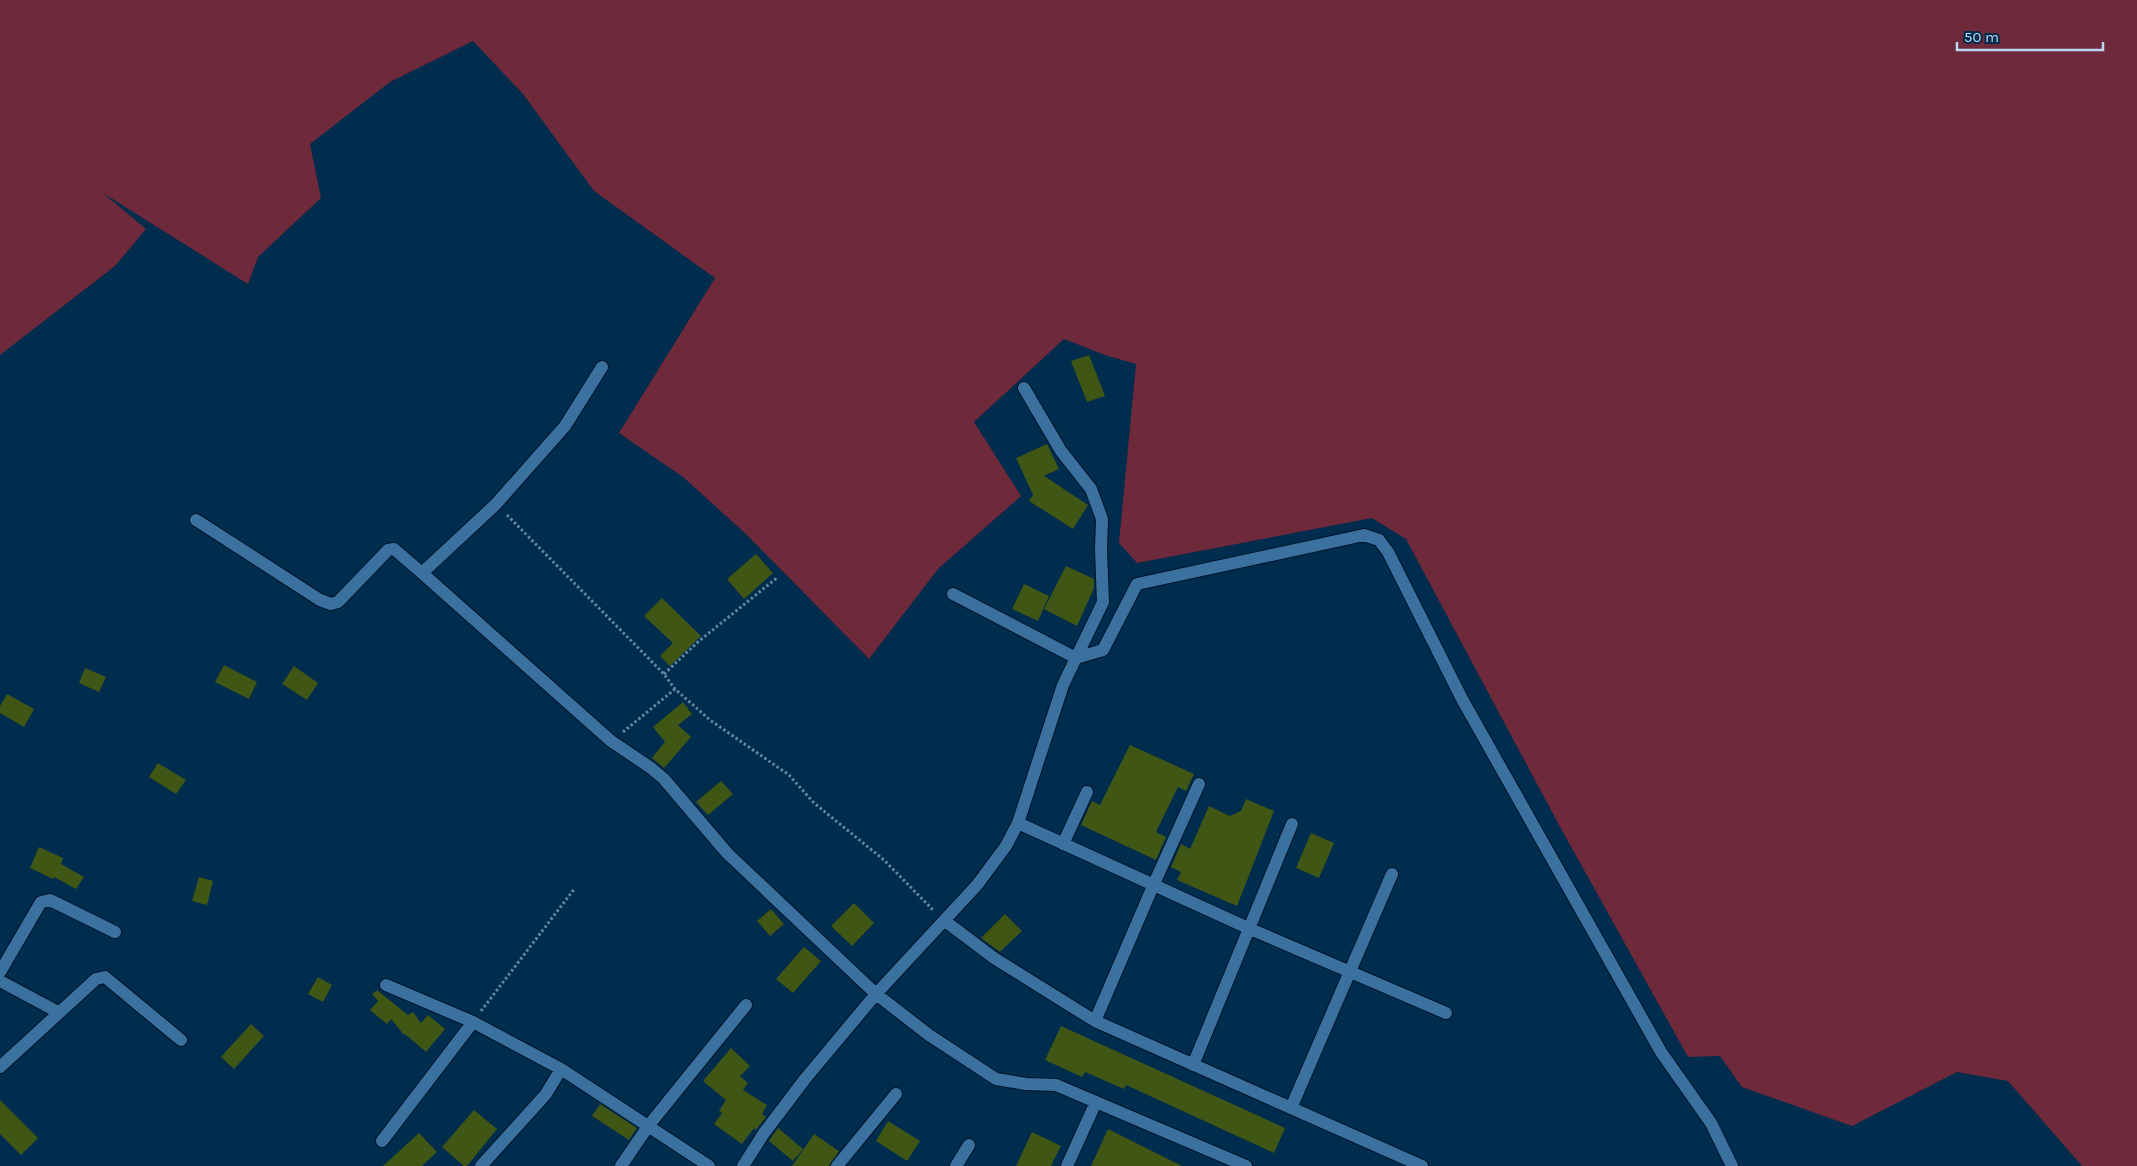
<svg xmlns="http://www.w3.org/2000/svg" width="2137" height="1166" font-family="Karla,sans-serif">
<rect width="100%" height="100%" fill="#002c4d"/>
<path fill="#6e293b" d="M0,0H2137V1166H2082L2008,1081L1957,1072L1852,1126L1742,1087L1720,1056L1688,1057L1559,825L1406,539L1372,518L1137,563L1119,543L1136,364L1105,355L1064,339L974,422L1021,496L938,569L869,659L746,534L683,477L619,433L715,278L594,191L523,94L473,41L390,82L310,144L321,198L258,257L248,284L103,193L146,229L115,266L0,355Z"/>
<path fill="#405615" d="M1089,355L1105,396L1087,402L1071,361Z
M1047,444L1059,469L1044,476L1088,505L1073,529L1029,501L1033,495L1016,458Z
M756,554L773,573L744,599L727,579Z
M1066,566L1094,579V588L1077,626L1044,609Z
M1024,584L1049,596L1038,621L1012,609Z
M662,598L701,636L670,666L660,656L673,643L644,616Z
M224,665L257,682L249,699L215,682Z
M294,666L318,683L307,700L282,684Z
M85,668L106,677L99,692L79,683Z
M7,694L34,709L24,727L0,713V706Z
M683,702L692,714L678,725L691,737L664,768L652,758L665,742L653,727Z
M1130,745L1194,774L1186,791L1178,787L1156,832L1166,837L1156,860L1081,825L1092,801L1100,805Z
M158,763L186,780L176,794L149,777Z
M721,781L733,794L708,815L696,802Z
M1246,799L1274,811L1237,906L1177,880L1181,872L1171,867L1181,844L1190,849L1209,806L1230,816L1241,811Z
M1311,833L1334,843L1319,878L1296,868Z
M39,847L63,858L61,864L84,877L76,889L54,877L53,879L30,868Z
M199,877L213,881L207,905L192,901Z
M854,903L874,923L852,946L831,926Z
M771,909L784,924L770,936L757,921Z
M1005,914L1022,931L1000,952L981,938Z
M804,947L821,961L793,993L776,979Z
M318,977L332,985L323,1002L308,994Z
M377,990L408,1015L413,1012L421,1023L428,1015L445,1029L426,1052L405,1034L404,1035L391,1019L387,1024L370,1010L378,1001L372,994Z
M251,1024L264,1036L234,1069L221,1057Z
M1061,1026L1285,1128L1274,1153L1126,1085L1124,1089L1085,1072L1082,1077L1045,1060Z
M731,1048L750,1066L740,1076L748,1083L743,1090L767,1105L762,1114L766,1117L756,1130L754,1128L742,1144L714,1124L722,1113L719,1111L726,1100L703,1081Z
M0,1100L38,1138L21,1155L0,1134Z
M600,1104L637,1128L629,1140L592,1116Z
M474,1110L497,1129L467,1166H464L442,1147Z
M888,1121L920,1141L907,1161L876,1141Z
M778,1128L803,1149L793,1161L769,1141Z
M1108,1129L1182,1166H1091Z
M1032,1132L1061,1146L1051,1166H1016Z
M419,1133L437,1152L422,1166H383Z
M814,1134L839,1151L829,1166H792Z"/>
<g fill="none" stroke-linecap="round" stroke-linejoin="round">
<g stroke="#00142a" stroke-width="14">
<path id="minor" d="M602,367L565,426L496,504L422,573L611,741L651,768L664,779L727,853L876,994L929,1035L996,1079L1026,1084L1056,1085L1246,1166
M196,520L320,600L331,604L338,602L388,550L394,549L422,573
M953,594L1076,658L1103,650L1137,584L1364,535L1379,540L1388,552L1462,699L1661,1052L1711,1123L1732,1166
M1018,823L1248,928L1446,1013
M1063,844L1087,792
M945,921L994,958L1095,1021L1422,1166
M0,972L41,902L50,900L115,932
M0,981L58,1012
M386,985L473,1022L561,1069L709,1166
M1095,1021L1153,886L1199,784
M1193,1065L1292,824
M0,1067L96,979L105,977L181,1040
M1291,1108L1392,874
M382,1141L473,1022
M481,1166L546,1094L561,1069
M621,1166L649,1125L746,1005
M743,1166L764,1133L805,1079L876,994L977,885L1006,846L1018,823L1063,685L1103,602L1101,550L1102,519L1091,489L1061,451L1024,388
M837,1166L896,1094
M956,1166L969,1145
M1067,1166L1096,1102"/>
</g>
<path stroke="#6386a4" stroke-width="3" stroke-dasharray="2.5 2.5" stroke-linecap="butt" d="M507,515L664,674L675,689L710,720L789,775L814,803L884,860L934,911
M664,674L699,641L778,577
M623,732L675,689
M481,1011L575,888"/>
<use href="#minor" stroke="#3a719f" stroke-width="12"/>
</g>
<path d="M1957 42v8h146v-8" fill="none" stroke="#bbd7f1" stroke-width="2.5"/>
<text x="1964" y="42" font-size="15" fill="#bbd7f1" stroke="#002c4d" stroke-width="4" paint-order="stroke">50 m</text>
</svg>
